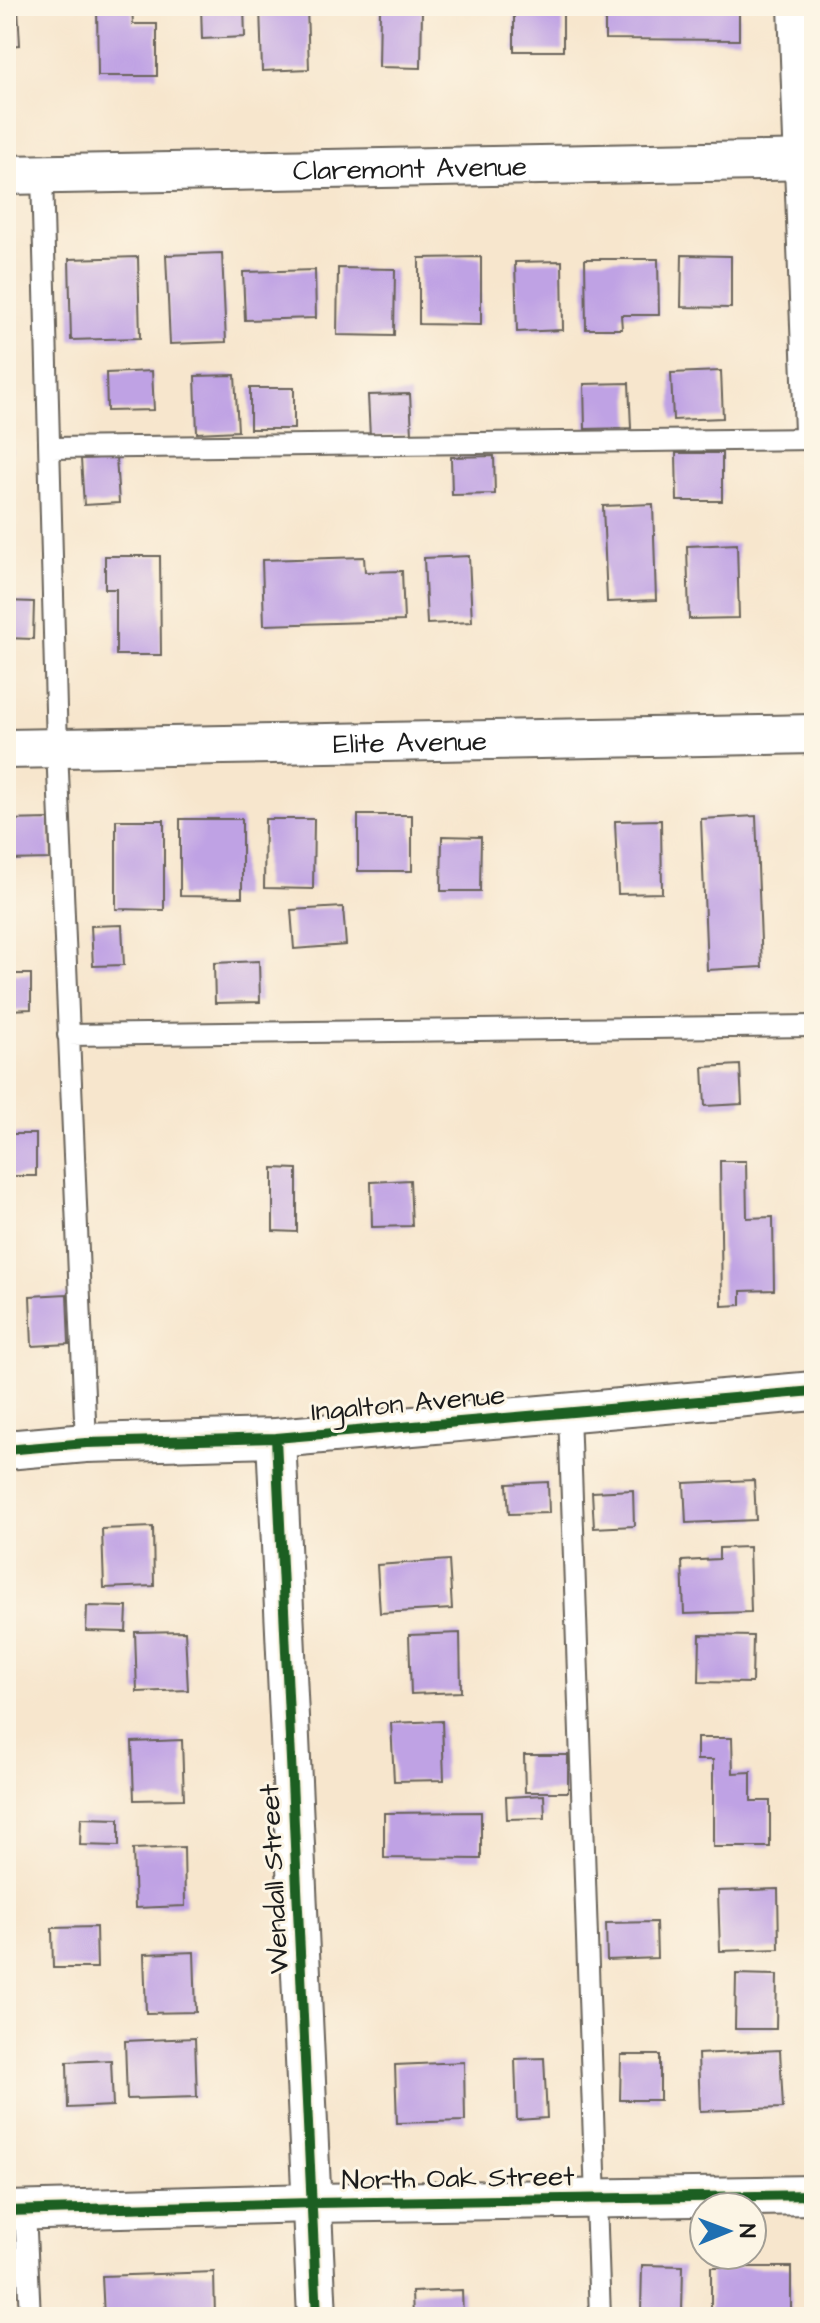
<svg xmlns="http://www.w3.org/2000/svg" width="820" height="2323" font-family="'Architects Daughter',sans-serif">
<rect width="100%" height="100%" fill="#fcf5e5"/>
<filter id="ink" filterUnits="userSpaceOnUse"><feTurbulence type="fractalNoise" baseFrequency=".0125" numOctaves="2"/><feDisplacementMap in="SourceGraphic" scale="16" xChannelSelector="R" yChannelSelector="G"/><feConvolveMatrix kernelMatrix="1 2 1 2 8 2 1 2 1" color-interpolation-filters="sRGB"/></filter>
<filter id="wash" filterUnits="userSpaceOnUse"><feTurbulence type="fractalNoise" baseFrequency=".006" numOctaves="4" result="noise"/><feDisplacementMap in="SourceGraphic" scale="32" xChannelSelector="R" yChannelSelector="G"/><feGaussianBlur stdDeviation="1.8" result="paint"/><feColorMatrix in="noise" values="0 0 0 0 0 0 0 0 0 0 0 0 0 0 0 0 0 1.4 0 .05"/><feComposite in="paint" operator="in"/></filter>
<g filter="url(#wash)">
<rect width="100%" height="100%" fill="#f7e6cd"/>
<g id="blocks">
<path fill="#bfa2e4" d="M97,6H132L133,24H157V76H98Z
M201,6H244L245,37L202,39Z
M260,6H307L309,69L262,71Z
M514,6H563V51H514Z
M605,6H739V40L605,39Z
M6,8H18L20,45L6,46Z
M380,8L422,9L421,68L379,67Z
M222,253L226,342L170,344L166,255Z
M682,255L731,256V308L681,307Z
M138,257L140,338L71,340L69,259Z
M481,257V325L419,324V258Z
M585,259H658L659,315H621L622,329H586Z
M562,261L563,330L517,332L515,262Z
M338,268L395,269L394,336L337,335Z
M315,270L316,318L245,320L243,272Z
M152,371L154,410L107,411L106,373Z
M721,371L723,418L673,420L671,373Z
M235,375L238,431L197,433L195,376Z
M629,383L631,428L585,429L584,384Z
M250,388H294V429H250Z
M410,394L412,434L370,437L368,395Z
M6,410H11L12,453H6Z
M676,453H722V501H677Z
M494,456L495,494L452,495L451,457Z
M116,457L119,503L84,505L81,459Z
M653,504L656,600L607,602L603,506Z
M737,544L739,618L689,619L687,546Z
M105,556H160L161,655H116V589H105Z
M469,556L472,622L427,624L424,558Z
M364,557L365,572L402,571L404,621L264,625L262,560Z
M6,601L34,602L33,639L6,638Z
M358,815H412V871H358Z
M756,816L762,967L707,970L701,819Z
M49,819L50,859L6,860V820Z
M180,819H242V897L180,896Z
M265,819H314L313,889L264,888Z
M116,820H164V910L116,909Z
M661,820L662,893L618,894L615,821Z
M442,836L481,837L480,891H441Z
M343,907L346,945L294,949L291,910Z
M122,925L124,965L93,966L91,926Z
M259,961L260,1002L215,1003L214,963Z
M9,974H31V1009L9,1010Z
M740,1065L742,1104L705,1106L703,1067Z
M6,1134H36V1176H6Z
M720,1161H746L747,1218L773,1217L774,1290L741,1291V1305L722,1306Z
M273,1168L297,1169V1232L273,1231Z
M410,1180L412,1226L372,1227L371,1182Z
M67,1294L69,1344L32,1346L30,1296Z
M754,1480L756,1520L686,1523L684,1483Z
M548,1482L549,1513L509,1514L507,1484Z
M633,1490L634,1526L594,1528L592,1492Z
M153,1527L154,1586L104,1588L102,1529Z
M749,1547L751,1612L684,1614L682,1561L719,1559V1548Z
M449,1560L452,1609L380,1613L377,1565Z
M87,1606L127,1607L126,1632L86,1631Z
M185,1631L188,1690L137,1692L135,1632Z
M460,1633L461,1692L411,1694L409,1635Z
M700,1635L753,1636L752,1683L699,1682Z
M442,1721L444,1780L394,1781L391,1723Z
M697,1738H732L733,1773L751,1772V1801H770V1847H713V1760H697Z
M182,1740L184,1799L134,1800L132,1742Z
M524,1755H568V1792H525Z
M544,1795L545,1818L507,1819L506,1797Z
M481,1812V1859L384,1858V1813Z
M81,1818L119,1819V1846L80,1845Z
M184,1847L185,1906L135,1908L133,1849Z
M778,1889L779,1949L720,1951L718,1891Z
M656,1922L657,1958L607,1960L606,1923Z
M96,1927L97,1968H53L52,1928Z
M194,1952L196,2012L146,2013L144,1954Z
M736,1974L777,1975L776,2029H735Z
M195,2038L197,2097L127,2099L125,2041Z
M780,2050L783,2108L700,2111L698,2054Z
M621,2055H660V2100H620Z
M544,2058L547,2118L517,2120L515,2059Z
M111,2060L113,2106L68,2108L67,2062Z
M464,2062L465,2121L397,2123L395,2065Z
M642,2265L683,2266L682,2313L641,2312Z
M711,2267H791V2312H711Z
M214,2272L215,2317H104L102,2276Z
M462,2290L463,2317H413L412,2292Z"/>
</g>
</g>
<g filter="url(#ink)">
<use href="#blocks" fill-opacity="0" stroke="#69635a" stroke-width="2"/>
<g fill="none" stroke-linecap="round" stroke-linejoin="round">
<g stroke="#69635a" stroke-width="24">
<path id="lane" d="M42,174L57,748L86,1443
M50,448L814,439
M68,1035L814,1026
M569,1412L600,2317
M25,2211L30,2317"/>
</g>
<g stroke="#69635a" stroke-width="42">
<g id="street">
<path d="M798,6L814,432"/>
<path id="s1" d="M6,175L814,160"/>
<path id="s2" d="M6,749L814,734"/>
<path d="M276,1438L317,2317"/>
<path d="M6,1450L86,1443L276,1438L814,1391"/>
<path d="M6,2211L312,2203L814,2195"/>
</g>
</g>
<use href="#lane" stroke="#fff" stroke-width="20"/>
<use href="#street" stroke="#fff" stroke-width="38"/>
<g stroke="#fcf5e5" stroke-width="15">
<path id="cycleway" d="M276,1438L317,2317
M6,1450L86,1443L276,1438L814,1391
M6,2211L312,2203L814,2195"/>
</g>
<use href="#cycleway" stroke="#1b5e20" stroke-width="10"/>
</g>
</g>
<g text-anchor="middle" stroke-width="6" stroke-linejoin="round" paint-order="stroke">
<g font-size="28" fill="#1c1c1c" stroke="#fcf5e5">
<text dy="10" stroke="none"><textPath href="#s1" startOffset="404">Claremont Avenue</textPath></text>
<text dy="10" stroke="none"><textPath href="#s2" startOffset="404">Elite Avenue</textPath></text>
<text transform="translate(408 1402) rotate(-5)" y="10">Ingalton Avenue</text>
<text transform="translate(273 1879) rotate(-93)" y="10">Wendall Street</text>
<text transform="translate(458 2177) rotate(-1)" y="10">North Oak Street</text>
</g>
</g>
<rect width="820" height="2323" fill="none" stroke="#fcf5e5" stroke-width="32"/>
<g transform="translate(728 2231) rotate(89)"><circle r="38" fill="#fcf5e5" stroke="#a29e95" stroke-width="2"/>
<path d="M0-6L14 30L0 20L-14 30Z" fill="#1f6fb2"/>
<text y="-12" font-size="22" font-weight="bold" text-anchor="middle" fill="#1c1c1c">N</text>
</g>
</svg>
